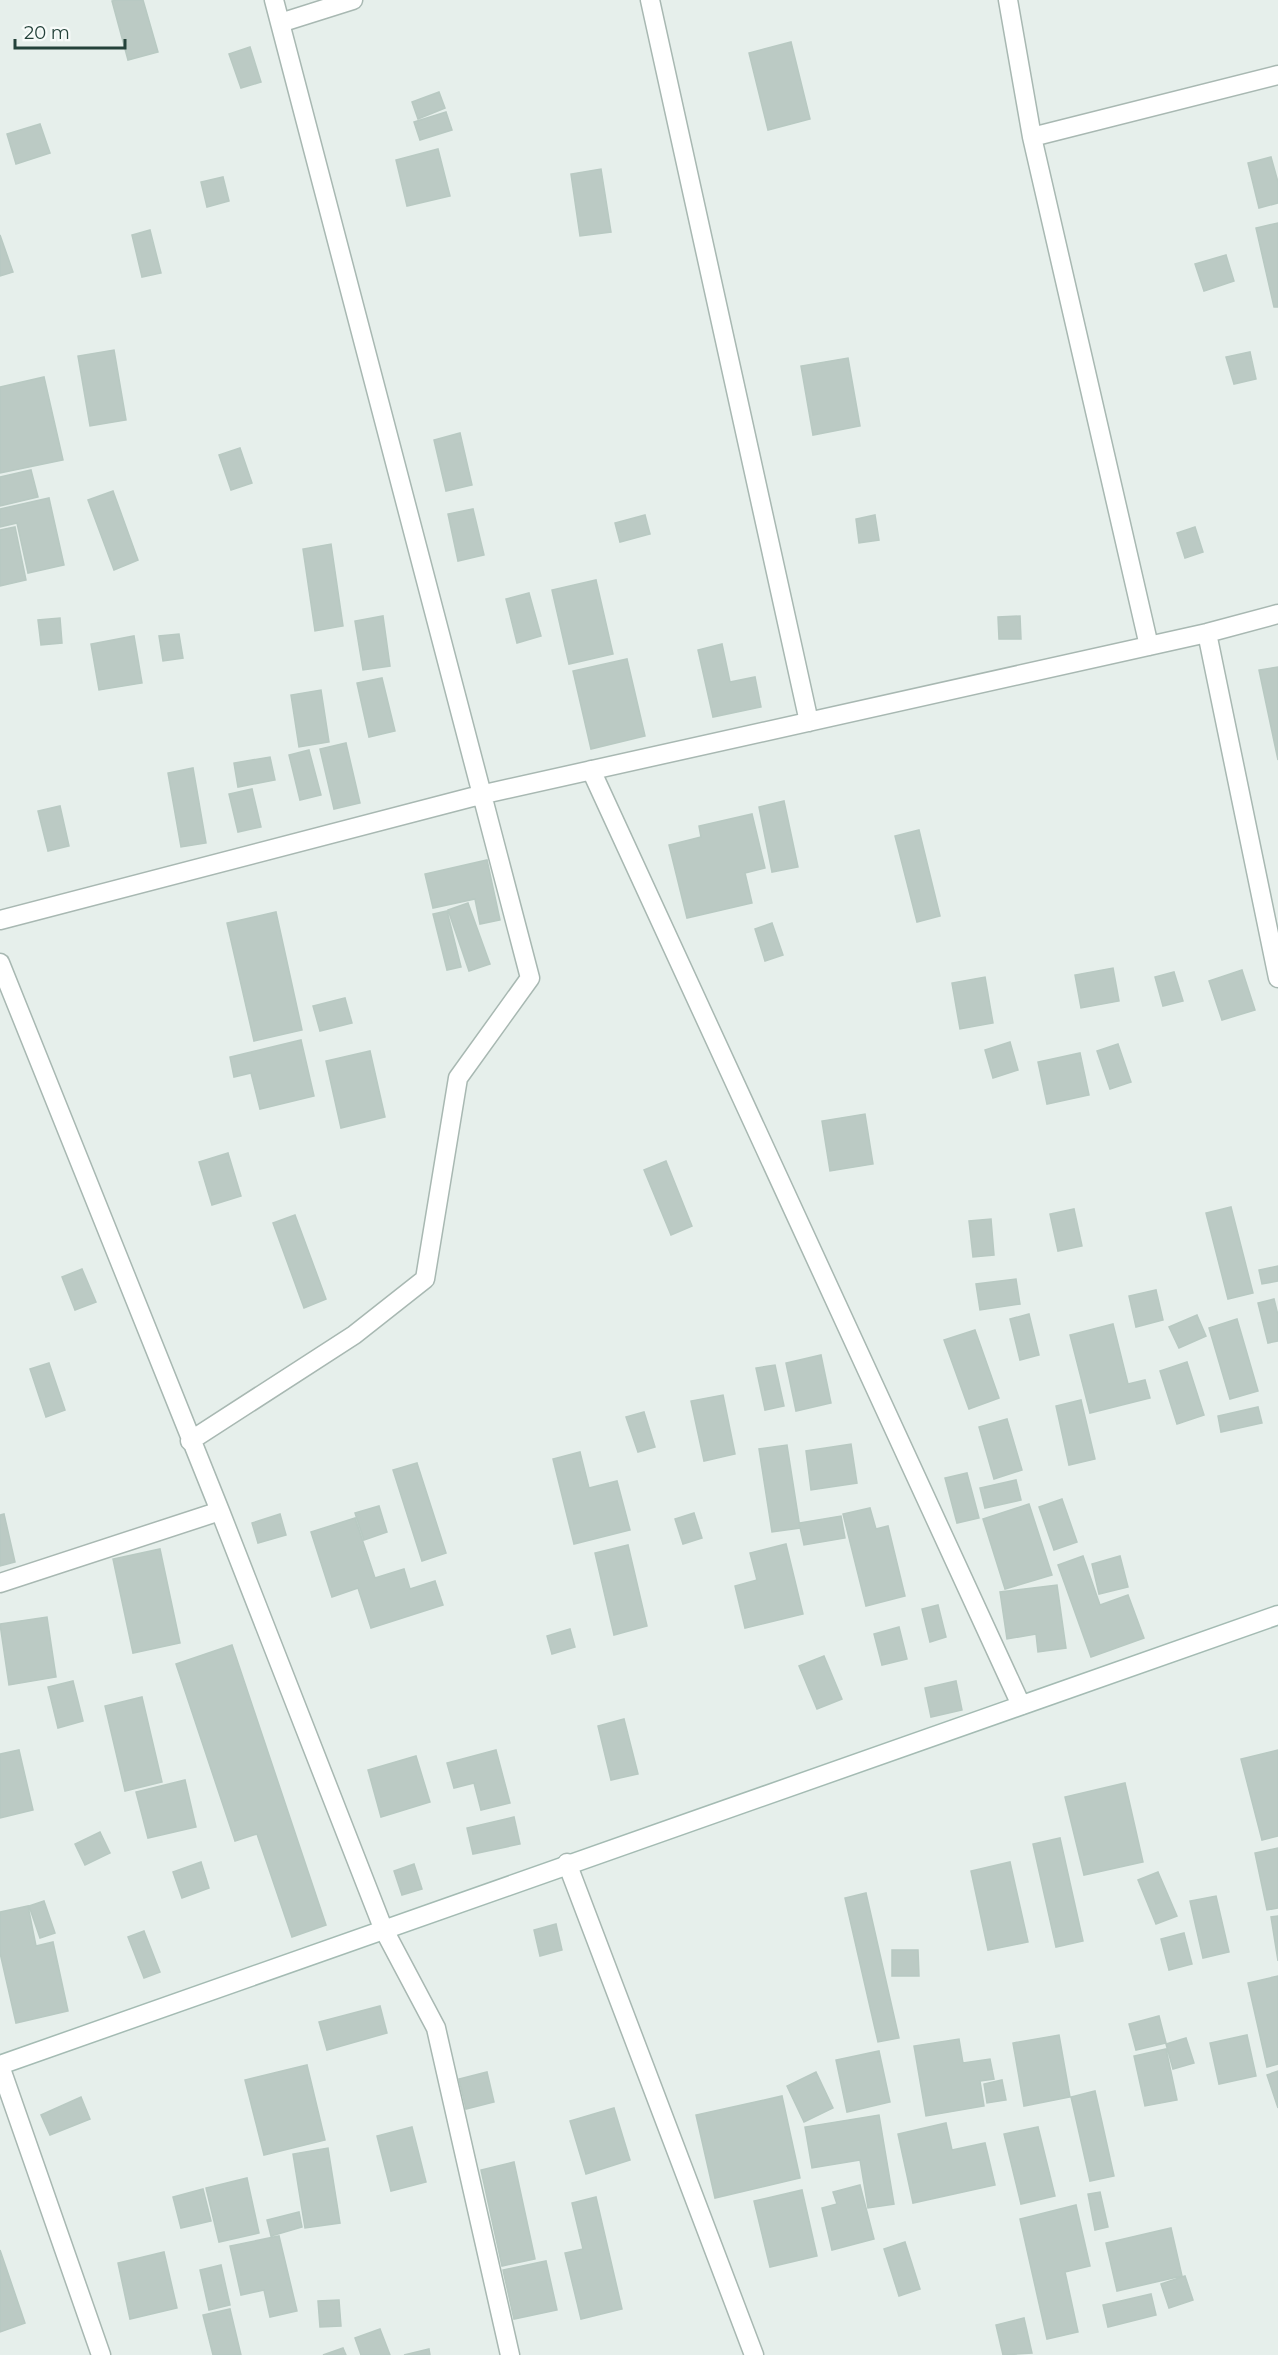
<svg xmlns="http://www.w3.org/2000/svg" width="1278" height="2355" font-family="Montserrat,sans-serif">
<rect width="100%" height="100%" fill="#e6efeb"/>
<path fill="#bbcac4" stroke="#b8c9c2" stroke-width="1.5" d="M116,0H143L158,52L128,60L112,1Z
M791,42L810,119L768,130L749,53Z
M250,47L261,82L241,88L229,54Z
M439,92L445,108L418,119L412,102Z
M446,112L452,130L420,140L414,122Z
M40,124L50,153L16,164L7,134Z
M438,149L450,196L407,206L396,160Z
M1271,157L1278,182V203L1259,208L1248,163Z
M601,169L611,232L580,236L571,174Z
M223,177L229,201L207,207L201,182Z
M1278,223V307H1274L1256,228Z
M150,230L161,273L142,277L132,235Z
M0,235L13,272L0,276Z
M1226,255L1234,281L1204,291L1195,264Z
M114,350L126,420L90,426L78,356Z
M1250,352L1256,379L1234,384L1226,357Z
M848,358L860,426L813,435L801,366Z
M44,377L63,460L0,473V387Z
M460,433L472,485L446,491L434,440Z
M240,448L252,483L231,490L219,455Z
M31,470L38,497L0,506V477Z
M113,491L138,560L114,570L88,500Z
M49,498L64,565L28,573L17,523L0,527V509Z
M473,509L484,555L458,561L448,514Z
M645,515L650,534L620,542L615,523Z
M875,515L879,540L859,543L856,519Z
M15,527L26,580L0,586V530Z
M1195,527L1203,552L1185,558L1177,533Z
M331,544L343,626L315,631L303,549Z
M596,580L613,654L569,664L552,590Z
M529,593L541,636L517,643L506,599Z
M383,616L390,666L363,670L355,621Z
M1020,616L1021,639H999L998,617Z
M60,618L62,643L41,645L38,620Z
M179,634L183,658L163,661L159,636Z
M134,636L142,683L99,690L91,644Z
M722,644L730,682L755,677L761,707L713,717L698,650Z
M627,659L645,736L591,749L573,671Z
M1278,667V760L1259,670Z
M382,678L395,731L369,737L357,683Z
M321,690L329,742L299,747L291,695Z
M346,743L360,803L334,809L320,749Z
M309,750L321,795L300,800L289,755Z
M270,757L275,780L238,787L234,763Z
M193,768L206,843L181,847L168,773Z
M252,789L261,827L238,832L229,794Z
M784,801L798,867L772,872L759,807Z
M60,806L69,846L48,851L38,811Z
M752,814L765,868L745,873L752,903L687,918L669,845L701,837L699,826Z
M919,830L940,916L917,922L895,836Z
M487,860L500,920L480,924L475,899L433,908L425,874Z
M468,903L490,964L469,971L448,910Z
M447,911L461,967L447,970L433,914Z
M276,912L302,1030L254,1041L227,923Z
M772,923L783,955L765,961L755,929Z
M1113,968L1119,1001L1081,1008L1075,975Z
M1242,970L1255,1010L1222,1020L1209,981Z
M1174,972L1183,1001L1163,1006L1155,977Z
M985,977L993,1023L960,1029L952,983Z
M345,998L352,1023L320,1031L313,1006Z
M301,1040L314,1096L260,1109L251,1073L234,1077L230,1057Z
M1010,1042L1018,1070L993,1078L985,1050Z
M1118,1044L1131,1082L1110,1089L1097,1051Z
M370,1051L385,1117L341,1128L326,1061Z
M1080,1053L1089,1095L1047,1104L1038,1062Z
M865,1114L873,1164L830,1171L822,1121Z
M228,1153L241,1196L212,1205L199,1162Z
M666,1161L692,1226L671,1235L644,1170Z
M1231,1207L1253,1293L1228,1299L1206,1213Z
M1074,1209L1082,1246L1058,1251L1050,1214Z
M295,1215L326,1299L304,1308L273,1223Z
M991,1219L994,1255L973,1257L969,1221Z
M1278,1266V1281L1262,1284L1259,1270Z
M82,1269L96,1302L75,1310L62,1277Z
M1016,1279L1020,1304L980,1310L976,1284Z
M1156,1290L1163,1320L1136,1327L1129,1296Z
M1274,1299L1278,1315V1341L1268,1343L1258,1303Z
M1029,1314L1039,1355L1020,1360L1010,1319Z
M1197,1315L1206,1336L1179,1348L1169,1327Z
M1237,1319L1258,1391L1230,1399L1209,1328Z
M1113,1324L1128,1384L1145,1380L1150,1398L1090,1413L1070,1335Z
M975,1330L999,1398L969,1409L944,1340Z
M821,1355L831,1403L796,1411L786,1363Z
M1187,1362L1204,1415L1177,1424L1160,1371Z
M49,1363L65,1410L46,1417L30,1369Z
M775,1365L784,1406L765,1410L756,1368Z
M723,1395L735,1454L704,1461L691,1401Z
M1081,1400L1095,1459L1069,1465L1056,1406Z
M1258,1407L1262,1423L1221,1432L1218,1416Z
M644,1412L655,1447L638,1452L626,1417Z
M1007,1419L1022,1470L994,1479L979,1427Z
M851,1444L857,1483L811,1490L806,1451Z
M787,1445L800,1528L772,1532L759,1449Z
M580,1452L589,1488L617,1481L630,1530L574,1544L553,1459Z
M417,1463L446,1553L422,1561L393,1470Z
M967,1473L979,1518L957,1523L945,1478Z
M1016,1480L1021,1500L985,1508L980,1488Z
M1062,1499L1077,1542L1054,1550L1039,1507Z
M1029,1504L1052,1575L1005,1589L983,1519Z
M379,1506L387,1532L364,1540L355,1513Z
M870,1508L876,1529L888,1526L905,1596L866,1606L843,1514Z
M694,1513L702,1538L683,1544L675,1519Z
M4,1514L15,1562L0,1566V1515Z
M280,1514L286,1535L258,1543L252,1523Z
M841,1516L845,1538L804,1545L799,1523Z
M355,1518L375,1578L404,1569L410,1589L435,1581L443,1605L371,1628L358,1588L332,1597L311,1532Z
M786,1544L803,1614L745,1628L735,1586L757,1580L750,1553Z
M628,1545L647,1626L614,1635L595,1553Z
M160,1549L180,1643L133,1653L113,1559Z
M1083,1556L1100,1605L1128,1595L1144,1638L1091,1657L1058,1565Z
M1120,1556L1128,1587L1099,1594L1092,1564Z
M1057,1585L1066,1648L1038,1652L1036,1634L1007,1639L1000,1592Z
M938,1605L946,1637L930,1642L922,1609Z
M47,1617L56,1677L9,1685L0,1624Z
M899,1627L907,1659L882,1665L874,1634Z
M570,1629L575,1647L552,1654L547,1636Z
M232,1645L326,1925L292,1937L257,1834L235,1841L176,1664Z
M824,1656L842,1699L817,1709L799,1666Z
M73,1681L83,1721L58,1728L48,1687Z
M956,1681L962,1710L931,1717L925,1688Z
M142,1697L162,1782L125,1791L105,1706Z
M624,1719L638,1774L611,1780L598,1726Z
M19,1750L33,1810L0,1818V1754Z
M496,1750L510,1803L481,1810L474,1783L454,1788L447,1763Z
M1278,1750V1836L1262,1840L1241,1759Z
M416,1756L430,1802L381,1817L368,1770Z
M185,1780L196,1827L148,1838L136,1792Z
M1125,1783L1143,1862L1084,1875L1065,1797Z
M514,1817L520,1844L473,1854L467,1828Z
M100,1832L110,1853L85,1865L75,1844Z
M1060,1838L1083,1941L1056,1947L1033,1844Z
M1278,1848V1908L1267,1910L1255,1853Z
M201,1862L209,1888L182,1898L173,1872Z
M1010,1862L1028,1942L988,1950L971,1871Z
M414,1864L422,1889L402,1895L394,1871Z
M1158,1872L1177,1916L1156,1924L1138,1880Z
M866,1893L899,2038L878,2042L845,1898Z
M1216,1896L1229,1952L1203,1958L1190,1901Z
M44,1901L55,1933L40,1938L29,1906Z
M28,1906L36,1946L53,1942L68,2011L16,2023L0,1953V1912Z
M1278,1916V1961L1271,1917Z
M556,1924L562,1950L540,1956L534,1930Z
M144,1931L160,1972L144,1978L128,1937Z
M1184,1933L1192,1964L1169,1970L1161,1939Z
M892,1950H918L919,1976H892Z
M1278,1976V2064L1267,2067L1248,1983Z
M380,2006L387,2033L327,2050L319,2022Z
M1159,2016L1166,2043L1136,2050L1129,2024Z
M1059,2035L1070,2097L1024,2106L1013,2043Z
M1247,2035L1256,2076L1219,2084L1210,2043Z
M1186,2038L1194,2063L1173,2069L1166,2044Z
M959,2039L963,2063L990,2059L994,2079L980,2081L984,2106L926,2116L914,2046Z
M1166,2049L1177,2100L1145,2106L1134,2056Z
M879,2051L890,2102L847,2112L836,2060Z
M307,2065L325,2140L264,2155L245,2080Z
M1278,2071V2108L1267,2075Z
M487,2072L494,2102L466,2109L459,2079Z
M816,2072L833,2108L804,2122L787,2086Z
M1002,2080L1006,2100L987,2103L984,2084Z
M1095,2091L1114,2176L1090,2181L1071,2097Z
M782,2096L800,2178L715,2198L696,2115Z
M81,2097L90,2119L50,2135L41,2115Z
M614,2108L630,2160L586,2174L570,2121Z
M879,2115L894,2204L868,2208L860,2160L812,2168L805,2127Z
M946,2123L952,2150L985,2143L995,2185L913,2203L898,2134Z
M412,2127L426,2182L391,2191L377,2136Z
M1038,2127L1055,2196L1021,2204L1004,2134Z
M328,2148L340,2223L305,2228L293,2154Z
M514,2162L535,2259L502,2266L481,2170Z
M247,2178L259,2233L219,2242L206,2188Z
M860,2185L874,2239L832,2250L822,2208L837,2204L833,2192Z
M203,2189L211,2221L181,2228L173,2197Z
M802,2190L817,2256L770,2267L754,2201Z
M1100,2192L1108,2227L1095,2230L1088,2194Z
M596,2197L622,2309L581,2319L565,2253L583,2249L572,2203Z
M1076,2205L1090,2266L1065,2272L1078,2332L1047,2339L1020,2219Z
M299,2212L302,2227L271,2236L267,2220Z
M1171,2228L1182,2276L1117,2291L1106,2243Z
M279,2236L297,2311L270,2317L264,2290L241,2295L230,2246Z
M905,2242L920,2289L899,2296L884,2249Z
M0,2250L25,2323L0,2332Z
M164,2252L177,2308L130,2319L118,2263Z
M546,2261L557,2310L514,2319L503,2270Z
M221,2265L230,2305L209,2310L200,2270Z
M1185,2276L1193,2300L1169,2308L1161,2284Z
M1151,2294L1156,2315L1108,2327L1103,2305Z
M339,2300L341,2326L320,2327L318,2301Z
M230,2309L241,2355H213L203,2315Z
M1024,2318L1032,2353L1003,2355L996,2325Z
M380,2329L390,2355H361L355,2338Z
M343,2348L346,2355H323Z
M429,2349L430,2355H404Z"/>
<g fill="none" stroke-linecap="round" stroke-linejoin="round">
<g stroke="#a8b8b2" stroke-width="21">
<path id="street" d="M650,0L809,722
M1008,0L1032,137L1149,646
M280,23L353,0
M1032,137L1278,75
M1207,633L1278,978
M591,770L1021,1705
M0,920L480,795L1207,633L1278,614
M0,963L220,1511L383,1928L436,2028L510,2355
M190,1441L354,1335L425,1279L458,1078L530,978L274,0
M0,1583L220,1511
M567,1863L754,2355
M0,2066L101,2355"/>
</g>
<g stroke="#a4bbb3" stroke-width="21">
<path id="secondary" d="M0,2065L1278,1615"/>
</g>
<use href="#street" stroke="#fff" stroke-width="18"/>
<use href="#secondary" stroke="#fff" stroke-width="18"/>
</g>
<path d="M15 39v9h110v-9" fill="none" stroke="#24423a" stroke-width="3"/>
<text x="24" y="39" font-size="18" fill="#24423a" stroke="#f7fbf9" stroke-width="4.5" paint-order="stroke">20 m</text>
</svg>
